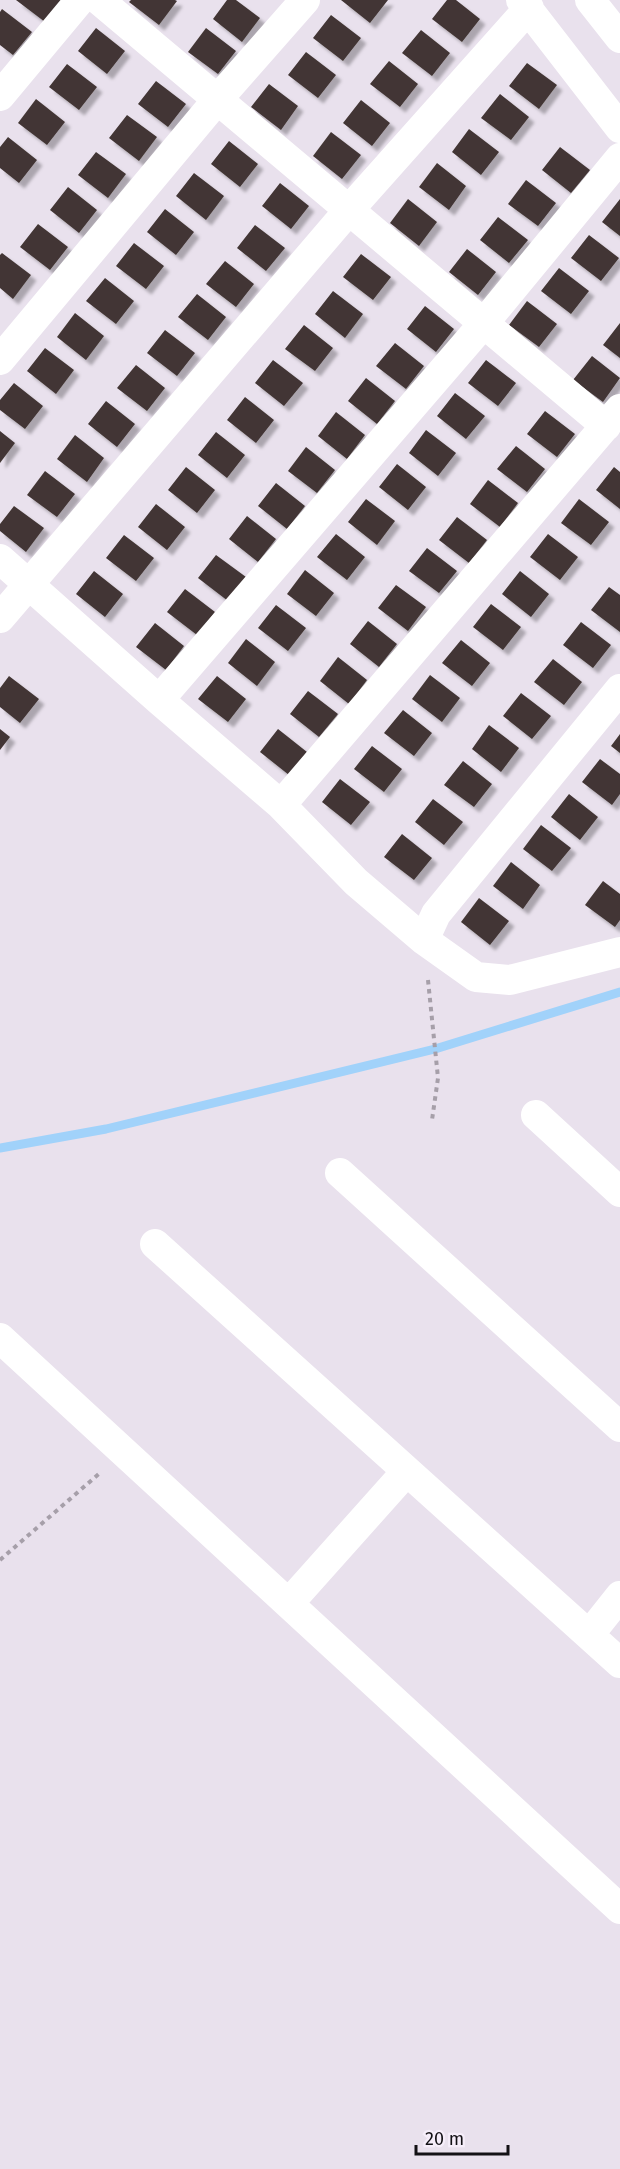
<svg xmlns="http://www.w3.org/2000/svg" width="620" height="2169" font-family="'Fira Sans',sans-serif">
<defs>
<filter id="shadow"><feDropShadow dx="5.5" dy="5.5" stdDeviation="1.5" flood-color="#0004"/></filter>
</defs>
<rect width="100%" height="100%" fill="#e9e1ed"/>
<g fill="none" stroke-linecap="round" stroke-linejoin="round">
<path stroke="#a1d2fa" stroke-width="9" d="M0,1148L106,1129L435,1049L620,992"/>
</g>
<path fill="#423634" filter="url(#shadow)" d="M16,0H63L45,22Z
M131,0H175L177,1L159,25L129,2Z
M227,0H236L260,18L242,42L213,19Z
M341,0H388L370,23Z
M447,0H456L480,19L462,42L432,19Z
M2,9L32,32L13,55L0,45V12Z
M331,15L361,38L343,61L313,38Z
M96,28L125,51L107,74L78,51Z
M206,28L236,51L218,74L188,52Z
M421,30L450,53L432,76L402,53Z
M306,52L336,75L318,98L288,75Z
M389,61L418,84L400,107L370,84Z
M527,63L557,85L539,109L509,86Z
M67,64L97,87L79,110L49,87Z
M156,81L186,104L168,127L138,104Z
M269,84L298,106L281,130L251,107Z
M500,94L529,117L511,140L481,118Z
M36,99L65,122L47,145L18,123Z
M361,100L390,123L372,146L343,123Z
M127,115L157,137L139,161L109,138Z
M469,129L499,152L481,175L452,152Z
M331,132L361,155L342,179L313,156Z
M8,137L37,160L19,183L0,168V147Z
M229,141L258,164L240,187L211,164Z
M560,147L590,170L571,193L542,170Z
M96,152L126,174L108,198L78,175Z
M437,163L466,186L449,210L419,187Z
M194,173L224,196L206,220L176,196Z
M526,180L556,203L538,226L508,204Z
M280,183L309,206L291,229L262,206Z
M68,187L97,210L79,233L50,210Z
M408,199L437,222L419,246L390,223Z
M620,199V236L602,222Z
M165,209L194,232L176,255L147,232Z
M498,217L528,240L509,263L480,240Z
M38,224L68,247L50,270L20,247Z
M255,225L285,248L266,271L237,248Z
M589,235L619,258L601,281L571,258Z
M134,243L164,266L146,289L116,266Z
M467,249L496,272L478,295L449,272Z
M2,253L31,275L13,299L0,288V255Z
M361,254L391,277L373,300L343,277Z
M225,261L254,284L236,307L206,284Z
M559,268L589,291L571,314L541,291Z
M105,278L134,301L116,324L86,301Z
M333,291L363,314L345,338L315,314Z
M197,294L226,317L208,340L178,317Z
M527,301L557,324L539,347L509,325Z
M425,306L454,329L436,352L407,329Z
M75,313L104,336L86,360L57,337Z
M620,323V358L603,345Z
M304,325L333,348L315,371L285,349Z
M165,330L195,353L177,376L147,353Z
M395,343L424,366L406,389L376,366Z
M45,348L74,370L56,394L27,371Z
M592,356L620,378L603,402L573,380Z
M273,360L303,383L284,406L255,383Z
M486,360L516,383L498,406L468,383Z
M136,365L165,388L147,411L117,388Z
M366,378L395,401L377,424L348,401Z
M14,383L43,406L25,429L0,410V400Z
M455,393L485,416L466,439L437,416Z
M245,397L274,420L256,443L227,420Z
M106,401L135,424L117,447L88,424Z
M545,411L575,434L557,457L527,434Z
M336,412L365,435L347,459L318,436Z
M426,430L456,453L438,476L409,453Z
M0,431L15,443L0,463Z
M216,432L245,455L227,478L198,455Z
M75,435L104,458L87,482L57,459Z
M516,446L545,469L527,492L497,469Z
M306,447L335,470L317,493L288,471Z
M397,464L426,487L408,510L379,487Z
M186,467L215,490L197,513L168,490Z
M614,467L620,472V509L596,490Z
M45,471L75,494L57,517L27,495Z
M488,480L518,503L500,527L470,504Z
M276,483L305,506L287,529L258,506Z
M366,499L395,521L377,545L348,522Z
M579,499L609,522L591,545L561,523Z
M156,504L185,527L167,550L138,527Z
M14,506L44,528L26,552L0,531V524Z
M247,516L276,539L258,562L229,539Z
M457,517L487,540L469,563L439,540Z
M336,534L365,557L347,580L317,557Z
M548,534L578,557L560,580L530,557Z
M124,535L154,558L136,581L106,558Z
M427,548L457,571L439,593L409,571Z
M216,555L246,577L228,601L198,578Z
M305,570L334,593L316,616L287,594Z
M94,571L123,594L105,617L76,594Z
M520,571L549,594L531,617L502,594Z
M396,585L426,607L408,631L378,608Z
M609,587L620,595V632L591,610Z
M185,589L215,612L197,635L167,612Z
M491,604L521,627L503,650L473,627Z
M276,605L306,628L288,651L258,628Z
M368,621L397,644L379,667L350,644Z
M581,622L611,645L593,668L563,645Z
M155,623L184,646L166,670L136,647Z
M246,639L275,662L257,686L228,663Z
M461,640L490,663L472,686L442,663Z
M338,657L367,680L349,704L320,681Z
M553,659L582,682L564,705L534,682Z
M430,675L460,698L442,722L412,699Z
M9,676L39,699L20,723L0,707V688Z
M217,676L246,699L228,722L198,699Z
M308,691L338,714L319,737L290,714Z
M521,693L551,716L532,739L503,716Z
M403,710L432,733L414,756L384,733Z
M489,725L519,748L501,772L472,749Z
M0,729L10,737L0,750Z
M278,729L307,752L289,775L260,752Z
M620,734V753L611,746Z
M372,746L402,769L384,792L354,769Z
M600,759L620,774V794L612,805L582,782Z
M463,761L492,784L474,807L444,785Z
M340,779L370,802L351,825L322,802Z
M569,794L598,817L580,840L551,817Z
M433,799L463,822L444,845L415,822Z
M541,825L571,848L552,871L523,849Z
M402,834L432,858L414,880L384,857Z
M511,862L540,885L523,909L493,886Z
M603,881L620,894V920L615,927L585,905Z
M479,898L509,921L490,945L461,922Z"/>
<g fill="none" stroke-linecap="round" stroke-linejoin="round">
<path stroke="#a69fa9" stroke-width="4" stroke-dasharray="4.5 4.5" stroke-linecap="butt" d="M428,980L438,1078L432,1120
M0,1560L101,1472"/>
<path stroke="#fff" stroke-width="30" d="M99,0L606,426
M521,0L620,128
M590,0L620,38
M0,96L80,0
M0,360L217,100L305,0
M0,559L159,700L281,805L356,882L424,940L476,977L510,980L620,952
M0,618L349,210L529,8
M159,700L484,323L620,158
M281,805L620,409
M424,940L436,914L620,689
M536,1115L620,1192
M340,1173L620,1427
M155,1244L620,1663
M0,1338L620,1909
M289,1603L406,1472
M589,1635L620,1596"/>
</g>
<path d="M416 2145v9h92v-9" fill="none" stroke="#131115" stroke-width="3"/>
<text x="425" y="2145" font-size="18" fill="#131115" stroke="#f6eefa" stroke-width="4.5" paint-order="stroke">20 m</text>
</svg>
